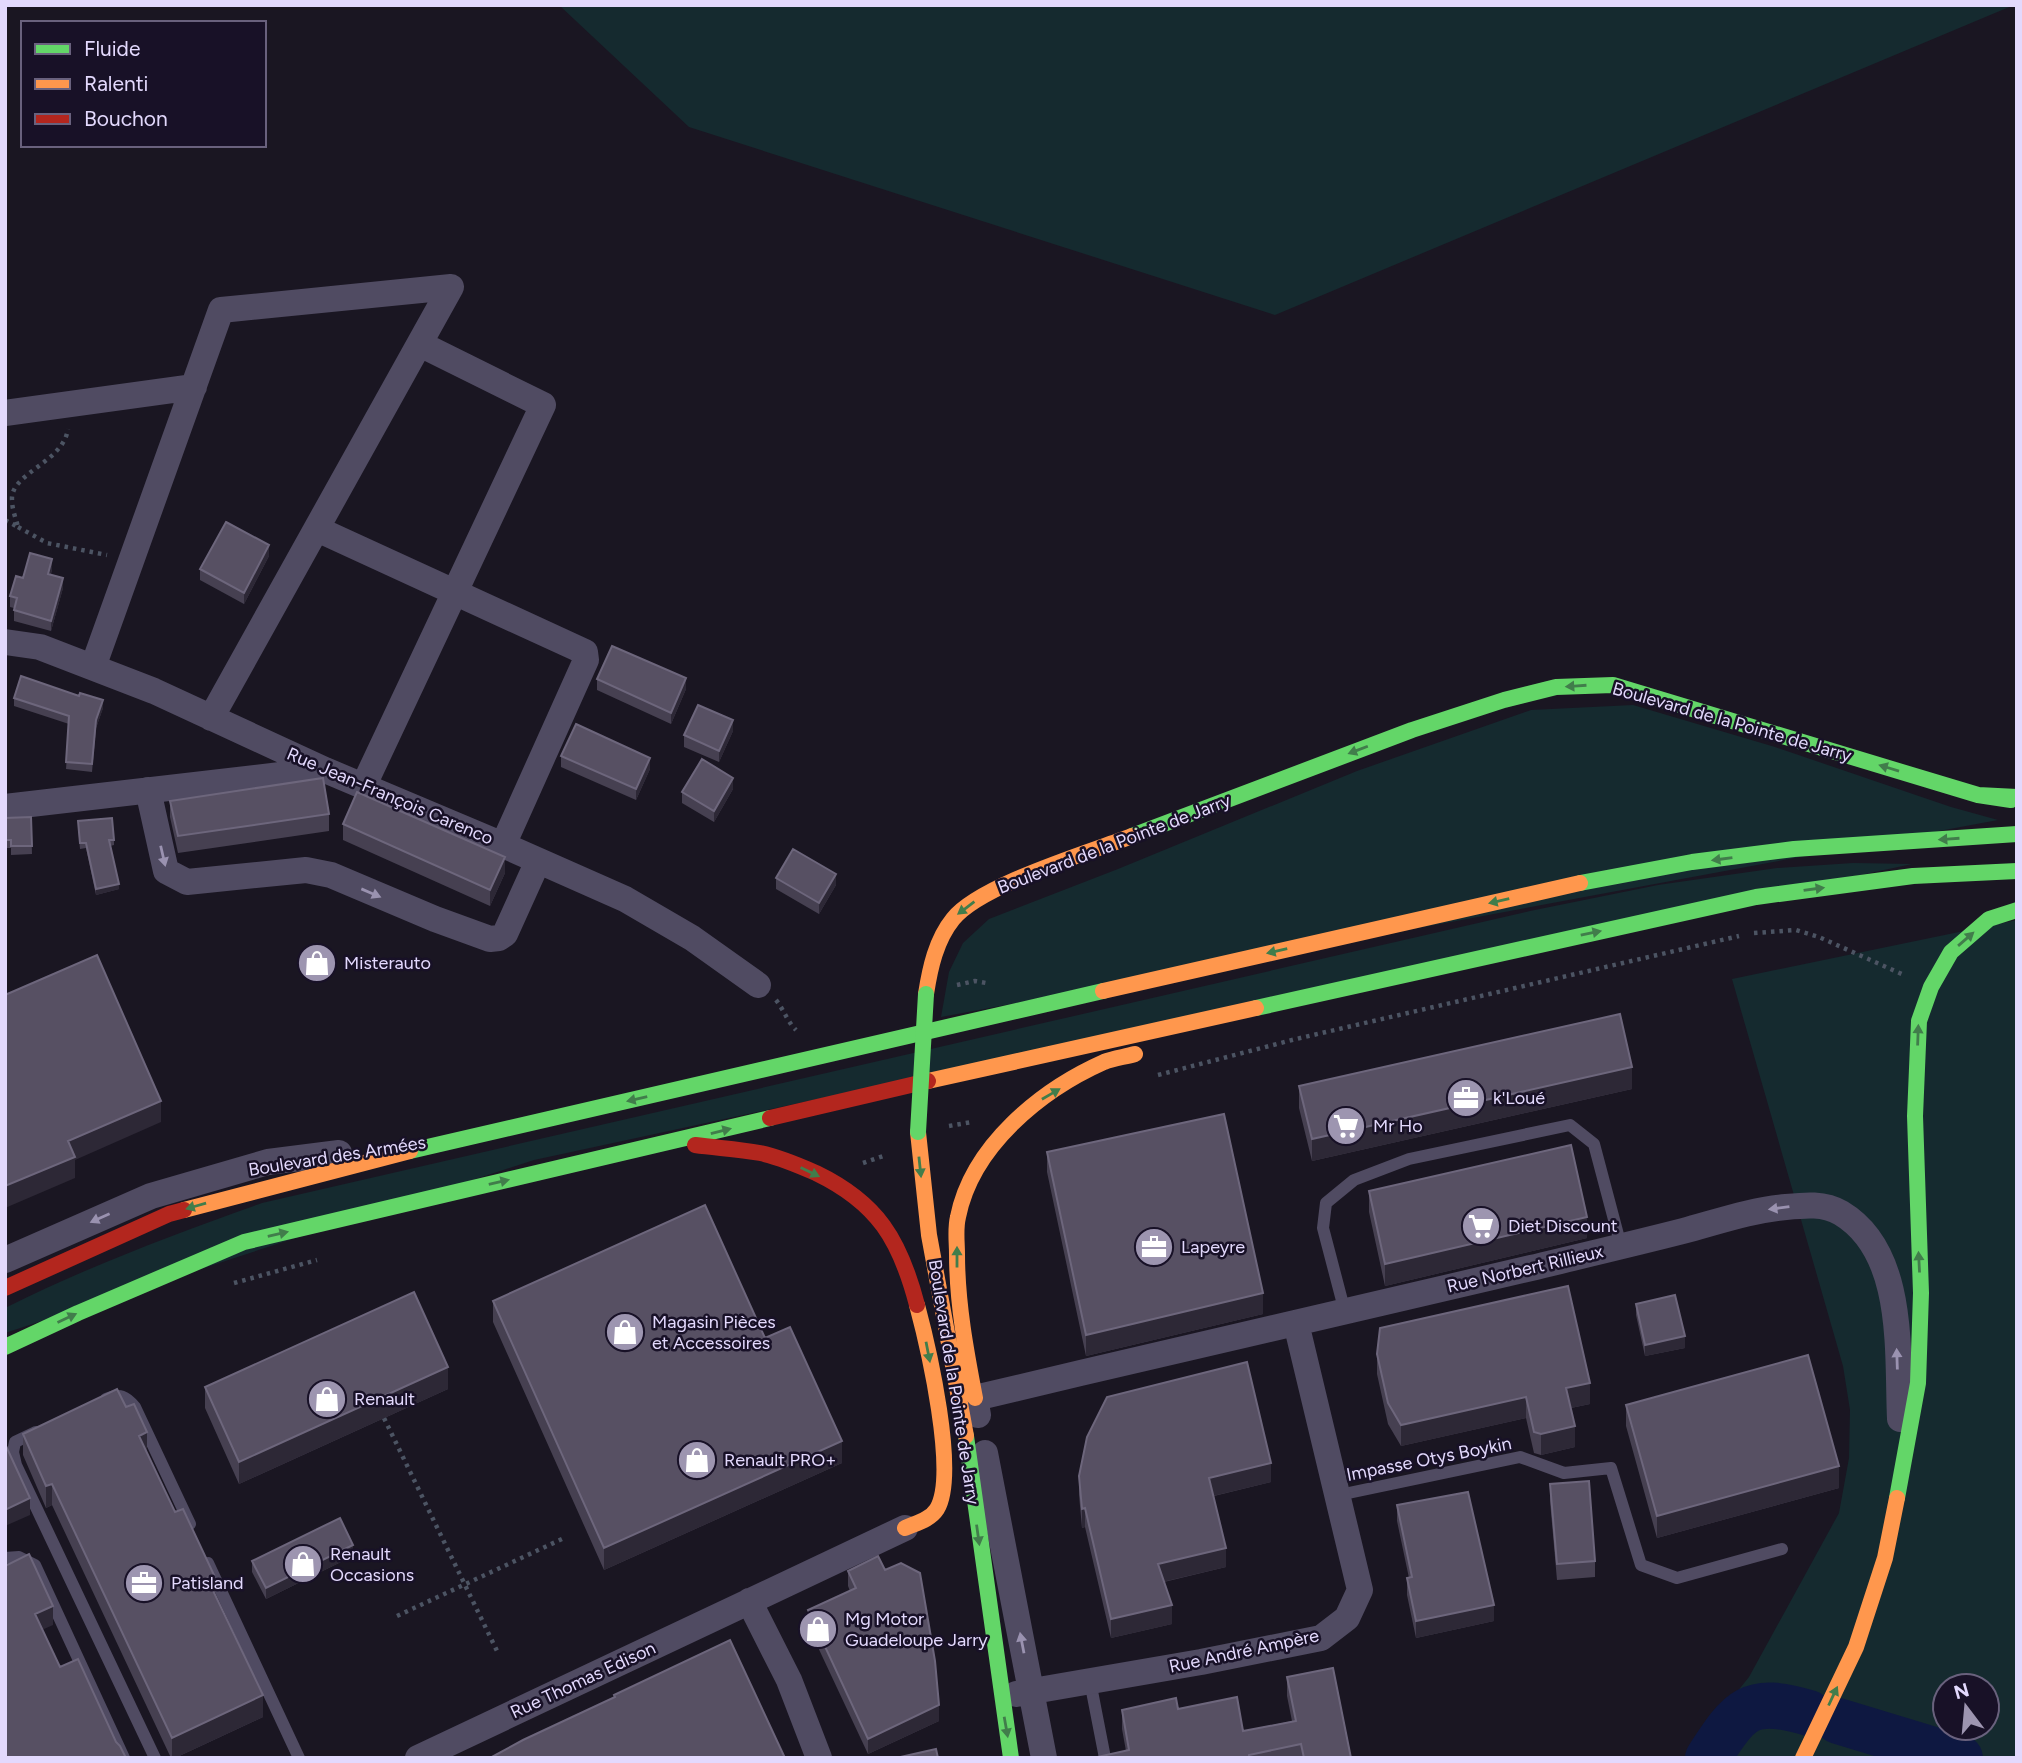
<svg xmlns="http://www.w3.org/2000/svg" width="2022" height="1763" font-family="Figtree,sans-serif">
<rect width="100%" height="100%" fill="#1a1622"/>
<path fill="#152a2f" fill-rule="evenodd" d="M559,5H2014L1275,315L689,127Z
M1633,705L1775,747L1951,807L1998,820L941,1017L949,972L963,943L989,919L1118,869L1357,771L1531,710Z
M1853,863L1912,864L534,1160L5,1333V1308C89,1266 175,1234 262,1203L1530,911L1658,885L1777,868Z
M2017,920V1758H1684L1749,1677L1839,1513L1849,1458L1850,1410L1843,1366L1732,979ZM1945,1686H1987V1728H1945Z"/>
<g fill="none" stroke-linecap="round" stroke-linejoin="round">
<path stroke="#0e1841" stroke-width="46" d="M1838,1721L1960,1758
M1708,1758C1740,1709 1749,1695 1809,1713"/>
<path stroke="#4c5463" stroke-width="4.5" stroke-dasharray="3.5 5" stroke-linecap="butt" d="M5,520L18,527C16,519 12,509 12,500C10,473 63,463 68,429
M18,527L47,543L107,555
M1754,933L1796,930L1819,937L1904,975
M957,985L975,981L986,983L987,986
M776,1000C784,1010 787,1021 796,1030
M1158,1075L1296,1039L1739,936
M949,1126L972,1122
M863,1163L886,1155
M234,1283L317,1260
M384,1418L498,1653
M397,1616L562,1539"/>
<path stroke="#504b62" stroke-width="12" d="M1345,1312L1323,1228L1326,1203L1354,1180L1409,1159L1570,1125L1594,1144L1621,1246
M106,1399C120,1393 126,1396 135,1407L190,1524
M36,1432L15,1442L13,1452L16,1465L155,1758
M1339,1495L1520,1457L1564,1473L1611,1468L1641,1565L1677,1578L1782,1549
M5,1558L19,1557L35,1565L124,1758
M208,1563L299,1758
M1090,1681L1105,1758"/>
<path stroke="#504b62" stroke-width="26" d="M5,413L194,387
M317,529L585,652L586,660L503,845
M5,642L40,647L154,691L325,770L503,845L625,899L692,938L758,985
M93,667L221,310L451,287L211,718
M363,787L543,405L420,344
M148,790L166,871L187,882L306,870L331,875L435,919L490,939L499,938L505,934L538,861
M5,807L323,770
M5,1260L151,1196L268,1162L339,1153
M978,1415L975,1398C1160,1354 1345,1311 1531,1268C1581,1256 1632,1244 1683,1231C1717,1222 1751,1210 1786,1207C1805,1205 1824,1203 1841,1213C1906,1252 1897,1352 1900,1419
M985,1453L1044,1758
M749,1601L789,1680L819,1758
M1016,1694L1201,1662L1321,1638L1347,1618L1360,1590L1296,1323
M418,1758L905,1528"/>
<path stroke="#63d668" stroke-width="16" d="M1978,795L2017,797
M1132,836L1412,730L1504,700L1556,687L1613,685L1978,795L2011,800
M1580,883L1692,862L1794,849L2017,834
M1256,1008L1756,897L1913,876L2017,871
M410,1151L1103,991
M5,1347L78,1313L244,1242L770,1118
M966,1436L1011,1758
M1897,1498L1918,1383L1921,1293L1915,1116L1919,1021L1931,987L1951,952L1989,919L2017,910"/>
<path stroke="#ff974d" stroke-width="16" d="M1103,991L1580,883
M926,994C930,968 936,940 953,919C980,885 1088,853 1132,836
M928,1081L1256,1008
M918,1132L929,1235L966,1436
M184,1210L410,1151
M975,1398C966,1351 957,1303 957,1254C957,1242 955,1229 958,1217C972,1146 1041,1090 1104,1062C1114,1058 1125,1057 1135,1054
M905,1528C916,1523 930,1520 937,1509C958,1474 928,1346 917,1305
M1803,1758L1856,1647L1885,1558L1897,1498"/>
<path stroke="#b3261e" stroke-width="16" d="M770,1118L928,1081
M695,1145C717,1148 738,1149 760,1153C779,1157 798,1165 816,1173C878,1203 900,1240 917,1305
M5,1288L169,1214L184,1210"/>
<path stroke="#63d668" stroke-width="16" d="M918,1132L926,994"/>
</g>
<path fill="#464051" d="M269,556L244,604L200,580V569Z
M52,569L51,574L63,588L51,631L14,621V608L10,607V596L23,578Z
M597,679L686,689L671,724L597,690Z
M14,698L103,708L96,728L92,772L66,769L69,724L14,706Z
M733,731L719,762L684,747V735Z
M561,756L650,769L636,800L561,767Z
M733,789L714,822L682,803V792Z
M170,801L329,814V831L178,853L170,817Z
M31,817L32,854L11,855V848H5V818Z
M343,824L505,873L490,906L343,840Z
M78,827L114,840V845L110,846L119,889L96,895L86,848L80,849Z
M776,878L836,885L819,914L776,889Z
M1299,1086L1632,1089L1312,1161L1299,1108Z
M1047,1152L1263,1314L1086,1356L1047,1172Z
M1369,1191L1587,1238L1385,1286L1369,1212Z
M493,1301L765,1338L842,1463L604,1570L493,1322Z
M1636,1304L1685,1348L1645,1356L1636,1315Z
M1377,1354L1590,1404L1571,1408L1575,1447L1541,1455L1534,1453L1526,1418L1401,1446L1388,1424L1377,1374Z
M205,1387L448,1389L239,1484L205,1408Z
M1626,1405L1839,1488L1657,1538L1626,1426Z
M23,1434L147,1453L214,1593L263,1717L175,1758H171L52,1505L46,1508L23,1455Z
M1079,1476L1271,1482L1214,1496L1226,1567L1164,1582L1172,1624L1111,1638L1085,1527L1082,1528L1079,1495Z
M1550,1484L1595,1561V1577L1557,1580L1550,1501Z
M1397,1505L1494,1621L1416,1638L1407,1595V1578H1409L1397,1521Z
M353,1556L266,1599L252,1572V1561Z
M848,1571L939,1721L868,1754L808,1626V1610L850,1591L848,1586Z
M1287,1677L1351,1758H1093L1126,1751L1122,1729V1710L1178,1709L1243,1731L1292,1721L1287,1696Z"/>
<path fill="#2d2836" d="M269,545V556L244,604V593Z
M52,559V569L48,584V574Z
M63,578V588L51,631V621Z
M686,678V689L671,724V713Z
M103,700V708L96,728L92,772L96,720Z
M733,720V731L719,762V751Z
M650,758V769L636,800V789Z
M733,778V789L714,822V811Z
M505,857V873L490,906V890Z
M836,874V885L819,914V903Z
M119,884V889L96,895V889Z
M1632,1067V1089L1312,1161V1139Z
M161,1101V1122L75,1160V1178L5,1208V1186L68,1141Z
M1587,1217V1238L1385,1286V1264Z
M1263,1293V1314L1086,1356V1335Z
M1685,1336V1348L1645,1356V1345Z
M448,1367V1389L239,1484V1462Z
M1590,1383V1404L1566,1409V1388Z
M1526,1397V1418L1401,1446V1425Z
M1575,1426V1447L1541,1455V1434Z
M147,1432V1453L139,1436Z
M842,1441V1463L604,1570V1548Z
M1271,1463V1482L1209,1497V1478Z
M1839,1466V1488L1657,1538V1516Z
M52,1484V1505L46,1508V1486Z
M30,1498V1515L5,1526V1510Z
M1085,1508V1527L1082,1528V1509Z
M353,1545V1556L266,1599V1588Z
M1226,1548V1567L1158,1583V1564Z
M214,1575V1596L207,1578Z
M1172,1605V1624L1111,1638V1619Z
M1494,1605V1621L1416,1638V1621Z
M53,1606V1625L35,1633V1614Z
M263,1695V1717L175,1758H172V1738Z
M939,1705V1721L868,1754V1739Z"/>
<path fill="#575063" stroke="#6d667c" stroke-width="2" d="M226,522L269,545L244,593L200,569Z
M30,553L52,559L48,574L63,578L51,621L14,610L17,598L10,596L16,576L23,578Z
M612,646L686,678L671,713L597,679Z
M21,676L79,696L80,693L103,700L96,720L92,764L66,762L69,716L14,698Z
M698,705L733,720L719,751L684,735Z
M576,724L650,758L636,789L561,756Z
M702,759L733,778L714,811L682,792Z
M323,778L329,814L178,836L170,801Z
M357,792L505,857L490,890L343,824Z
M31,817L32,846H11V840H5V818Z
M112,818L114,840H109L119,884L96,889L86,843H80L78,821Z
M793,849L836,874L819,903L776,878Z
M97,955L161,1101L68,1141L75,1157L5,1186V995Z
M1620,1014L1632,1067L1312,1139L1299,1086Z
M1224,1114L1263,1293L1086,1335L1047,1152Z
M1571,1145L1587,1217L1385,1264L1369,1191Z
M705,1205L765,1338L790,1327L842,1441L604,1548L493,1301Z
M1568,1286L1590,1383L1566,1388L1575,1426L1541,1434L1534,1432L1526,1397L1401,1425L1388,1403L1377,1354L1380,1328Z
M414,1292L448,1367L239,1462L205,1387Z
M1675,1295L1685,1336L1645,1345L1636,1304Z
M1808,1355L1839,1466L1657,1516L1626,1405Z
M1247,1362L1271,1463L1209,1478L1226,1548L1158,1564L1172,1605L1111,1619L1085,1508L1082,1509L1079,1476L1087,1437L1107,1397Z
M117,1389L126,1407L134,1404L147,1432L139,1436L175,1512L183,1509L214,1575L207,1578L263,1695L172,1738L52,1484L46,1486L23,1434Z
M6,1446L30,1498L5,1510V1447Z
M1589,1481L1595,1561L1557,1564L1550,1484Z
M1468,1492L1494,1605L1416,1621L1407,1578L1412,1577L1397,1505Z
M340,1518L353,1545L266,1588L252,1561Z
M29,1554L53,1606L35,1614L60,1667L78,1659L116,1742L120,1746L126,1758H5V1566Z
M878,1556L885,1570L901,1563L920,1573L935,1661L939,1705L868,1739L808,1610L856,1588L848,1571Z
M730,1640L785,1758H490L523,1740L615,1697L614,1695Z
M1333,1668L1351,1758H1304L1301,1744L1249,1755V1758H1093L1129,1750L1122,1710L1176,1698L1178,1709L1237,1697L1243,1731L1296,1721L1287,1677Z
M936,1749L938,1758H896Z"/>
<defs><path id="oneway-solid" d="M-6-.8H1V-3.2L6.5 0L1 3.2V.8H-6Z" transform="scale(1.75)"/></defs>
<g fill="#417d4b">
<use href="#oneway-solid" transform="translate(1576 686) rotate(176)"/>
<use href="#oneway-solid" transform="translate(1358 750) rotate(159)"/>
<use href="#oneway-solid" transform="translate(1889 768) rotate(-163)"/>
<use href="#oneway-solid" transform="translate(1949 839) rotate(176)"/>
<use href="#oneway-solid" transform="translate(1722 859) rotate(172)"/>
<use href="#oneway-solid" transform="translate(1814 889) rotate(-8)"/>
<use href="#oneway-solid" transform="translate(1499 901) rotate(167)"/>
<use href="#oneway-solid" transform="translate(966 908) rotate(143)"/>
<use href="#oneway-solid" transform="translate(1591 933) rotate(-12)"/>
<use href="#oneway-solid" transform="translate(1966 939) rotate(-41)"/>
<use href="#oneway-solid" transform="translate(1277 951) rotate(167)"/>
<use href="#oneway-solid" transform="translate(1918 1035) rotate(-88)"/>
<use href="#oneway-solid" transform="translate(1051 1094) rotate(-30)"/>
<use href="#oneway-solid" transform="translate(637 1099) rotate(167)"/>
<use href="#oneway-solid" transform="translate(721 1131) rotate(-14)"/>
<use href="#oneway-solid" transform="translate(920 1167) rotate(84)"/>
<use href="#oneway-solid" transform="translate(810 1172) rotate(26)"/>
<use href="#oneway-solid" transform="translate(499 1182) rotate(-13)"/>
<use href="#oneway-solid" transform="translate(196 1206) rotate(164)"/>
<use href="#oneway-solid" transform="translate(278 1234) rotate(-13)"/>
<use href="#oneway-solid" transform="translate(957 1257) rotate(-90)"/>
<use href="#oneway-solid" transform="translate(1919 1262) rotate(-93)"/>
<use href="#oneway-solid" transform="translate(67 1318) rotate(-25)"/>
<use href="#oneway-solid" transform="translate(928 1352) rotate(79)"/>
<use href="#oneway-solid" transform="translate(978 1535) rotate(82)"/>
<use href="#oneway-solid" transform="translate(1833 1696) rotate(-65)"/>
<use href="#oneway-solid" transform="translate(1006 1727) rotate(80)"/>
</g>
<g fill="#9a92b0">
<use href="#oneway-solid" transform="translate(163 856) rotate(77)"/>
<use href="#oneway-solid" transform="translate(371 893) rotate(23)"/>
<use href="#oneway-solid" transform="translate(1779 1208) rotate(172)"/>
<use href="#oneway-solid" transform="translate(100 1218) rotate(156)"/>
<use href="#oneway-solid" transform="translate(1897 1359) rotate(-92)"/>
<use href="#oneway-solid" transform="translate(1022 1643) rotate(-101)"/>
</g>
<defs>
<g id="shop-disc" transform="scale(2.0125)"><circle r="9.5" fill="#9d95b0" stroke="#181127"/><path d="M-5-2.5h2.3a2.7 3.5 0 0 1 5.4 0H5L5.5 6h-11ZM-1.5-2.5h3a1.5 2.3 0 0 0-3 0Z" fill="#fff"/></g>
<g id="office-disc" transform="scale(2.0125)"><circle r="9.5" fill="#9d95b0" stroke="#181127"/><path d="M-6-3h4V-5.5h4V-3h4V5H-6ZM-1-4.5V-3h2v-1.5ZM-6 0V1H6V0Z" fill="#fff"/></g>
<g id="supermarket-disc" transform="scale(2.0125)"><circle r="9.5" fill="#9d95b0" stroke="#181127"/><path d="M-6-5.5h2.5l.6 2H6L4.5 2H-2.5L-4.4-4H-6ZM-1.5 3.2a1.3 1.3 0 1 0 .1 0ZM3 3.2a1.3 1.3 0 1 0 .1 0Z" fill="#fff"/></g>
</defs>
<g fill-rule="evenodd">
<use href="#shop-disc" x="317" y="963"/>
<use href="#office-disc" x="1466" y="1098"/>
<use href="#supermarket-disc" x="1346" y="1126"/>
<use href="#supermarket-disc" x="1481" y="1226"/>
<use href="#office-disc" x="1154" y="1247"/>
<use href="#shop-disc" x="625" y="1332"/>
<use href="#shop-disc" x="327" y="1399"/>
<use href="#shop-disc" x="697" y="1460"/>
<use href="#shop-disc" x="303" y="1564"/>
<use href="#office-disc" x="144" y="1583"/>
<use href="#shop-disc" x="818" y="1629"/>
</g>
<g text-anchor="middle" stroke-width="5" stroke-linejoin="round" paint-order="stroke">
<g font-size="18" fill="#e3d9fd" stroke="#181127">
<text transform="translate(1732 722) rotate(16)" y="6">Boulevard de la Pointe de Jarry</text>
<text transform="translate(390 796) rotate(23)" y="6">Rue Jean-François Carenco</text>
<text transform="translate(1114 844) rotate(-21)" y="6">Boulevard de la Pointe de Jarry</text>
<text transform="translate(337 1156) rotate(-9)" y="6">Boulevard des Armées</text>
<text transform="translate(1525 1269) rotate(-13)" y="6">Rue Norbert Rillieux</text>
<text transform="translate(954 1382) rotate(81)" y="6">Boulevard de la Pointe de Jarry</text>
<text transform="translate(1429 1459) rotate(-11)" y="6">Impasse Otys Boykin</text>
<text transform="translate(1244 1651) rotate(-12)" y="6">Rue André Ampère</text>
<text transform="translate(583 1680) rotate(-25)" y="6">Rue Thomas Edison</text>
</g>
<g font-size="18" fill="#e3d9fd" stroke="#181127" text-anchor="start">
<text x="344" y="969">Misterauto</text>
<text x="1493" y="1104">k'Loué</text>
<text x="1373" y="1132">Mr Ho</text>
<text x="1508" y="1232">Diet Discount</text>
<text x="1181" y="1253">Lapeyre</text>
<text x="652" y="1328">Magasin Pièces<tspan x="652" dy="21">et Accessoires</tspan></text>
<text x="354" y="1405">Renault</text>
<text x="724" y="1466">Renault PRO+</text>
<text x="330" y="1560">Renault<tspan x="330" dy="21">Occasions</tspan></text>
<text x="171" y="1589">Patisland</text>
<text x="845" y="1625">Mg Motor<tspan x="845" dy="21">Guadeloupe Jarry</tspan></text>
</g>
</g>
<rect width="2022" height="1763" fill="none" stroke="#e3d9fd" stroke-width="14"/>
<rect x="21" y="21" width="245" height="126" fill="#181127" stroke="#69617d" stroke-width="2"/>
<rect x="35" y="44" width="35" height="10" fill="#63d668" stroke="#69617d" stroke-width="2"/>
<text x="84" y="56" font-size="21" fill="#e3d9fd">Fluide</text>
<rect x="35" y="79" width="35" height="10" fill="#ff974d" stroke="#69617d" stroke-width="2"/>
<text x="84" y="91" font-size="21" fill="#e3d9fd">Ralenti</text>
<rect x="35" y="114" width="35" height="10" fill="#b3261e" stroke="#69617d" stroke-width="2"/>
<text x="84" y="126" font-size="21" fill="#e3d9fd">Bouchon</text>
<g transform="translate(1966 1707) rotate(344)"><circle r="33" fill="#181127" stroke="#69617d" stroke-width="2"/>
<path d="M0-5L12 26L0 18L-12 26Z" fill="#9d95b0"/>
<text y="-10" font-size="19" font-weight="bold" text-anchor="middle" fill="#e3d9fd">N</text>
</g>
</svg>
